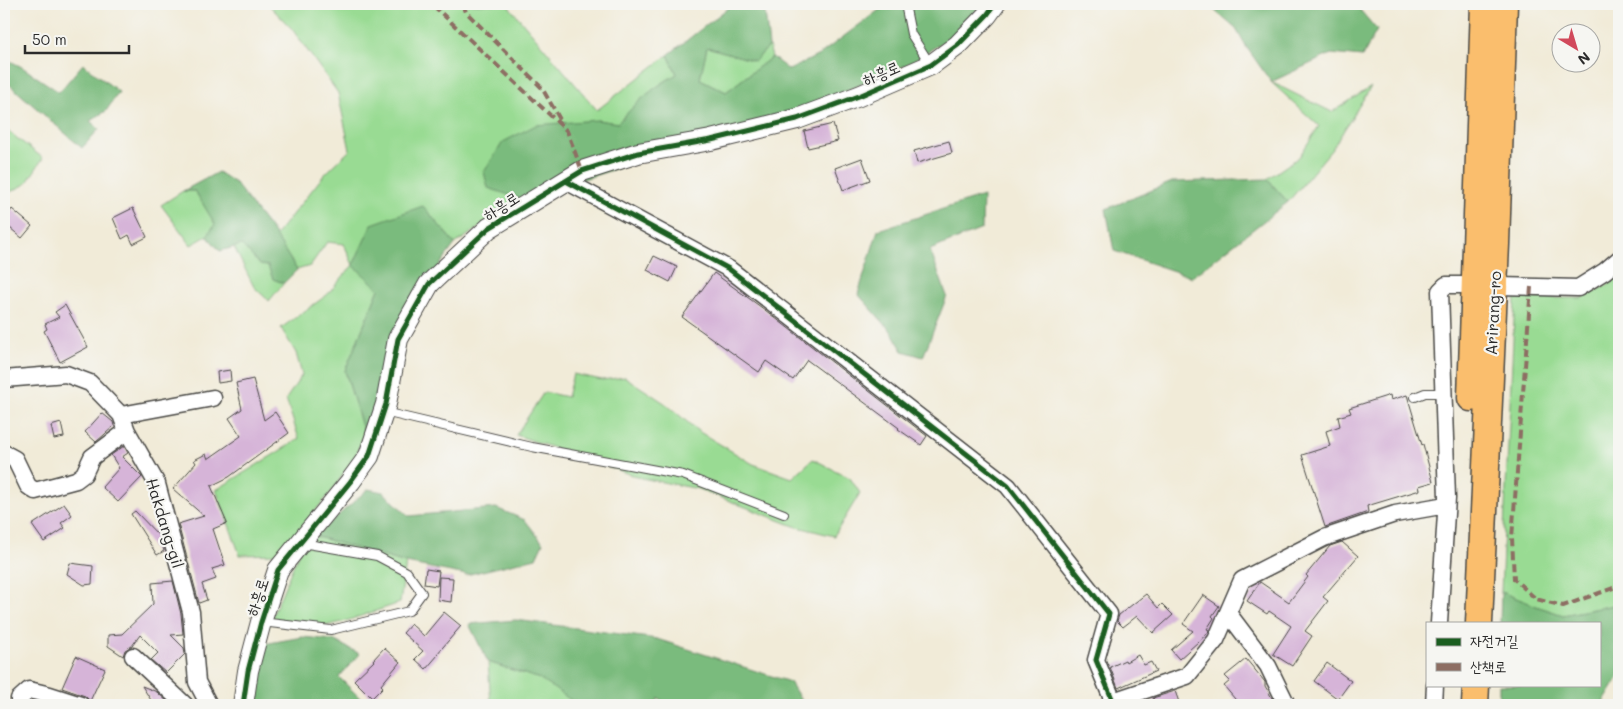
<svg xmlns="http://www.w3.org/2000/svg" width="1623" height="709" font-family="Mali,'Poor Story',sans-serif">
<rect width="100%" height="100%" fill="#f6f6f2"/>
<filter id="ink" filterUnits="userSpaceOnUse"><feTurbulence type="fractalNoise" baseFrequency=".02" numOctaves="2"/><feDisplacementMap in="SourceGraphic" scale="10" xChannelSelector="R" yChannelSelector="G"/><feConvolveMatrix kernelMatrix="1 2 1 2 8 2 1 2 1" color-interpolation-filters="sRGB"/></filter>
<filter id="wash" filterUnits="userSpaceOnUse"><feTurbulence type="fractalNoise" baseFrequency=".0096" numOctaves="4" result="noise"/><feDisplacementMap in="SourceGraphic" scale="20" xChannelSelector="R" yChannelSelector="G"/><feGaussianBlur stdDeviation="1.12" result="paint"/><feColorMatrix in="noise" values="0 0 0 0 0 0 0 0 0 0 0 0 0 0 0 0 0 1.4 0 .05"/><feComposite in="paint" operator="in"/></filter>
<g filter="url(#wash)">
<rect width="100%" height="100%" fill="#f1ebd8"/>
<path fill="#99db93" stroke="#62835f" d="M268,4H507L597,110L668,55L677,74C651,89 638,101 618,123L597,120L521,199L455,244L423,206L379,289L345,371L364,433L356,455L332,491L279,554L240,555L216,490L299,439L286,399L302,375L296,353L281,328L327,295L353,265L344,244L327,242L310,266L297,270L275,236L324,175L350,150L338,93L292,29Z
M769,46L772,57L726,92L700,79L707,47L755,61Z
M1271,82L1332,112L1371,87L1332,149L1288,202L1267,179L1299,157L1319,126Z
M5,129L43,158L26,184L4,195V130Z
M183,191H195L216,224L207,236L191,245L161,205Z
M242,244L260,265L268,266L273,279L284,283L269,301L254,287L234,247Z
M1619,276V604L1563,615L1539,607L1501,592L1515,298H1582L1611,283Z
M573,374L602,380L625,377L666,404L698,431L753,464L792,478L813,459L850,478L860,493L834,536L794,526L699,489L641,478L516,435L544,392L567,397Z
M315,536L406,563L400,603L343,622L329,625L271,619L300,550Z
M488,662L540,679L581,705H491Z"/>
<path fill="#7abb7d" stroke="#527354" d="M733,4H764L769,46L755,61L707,47L700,79L726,92L772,57L789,70L819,55L887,4H982L958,33L906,65L812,106L521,199L488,188L484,172L503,142L536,125L597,120L618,123C638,101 651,89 677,74L668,55Z
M1207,4H1355L1377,30L1362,57L1331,54L1271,82L1245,45L1236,29Z
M4,58L22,67L59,92L83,64L119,92L106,111L90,121L99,129L82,148L4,80Z
M218,172L235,183L273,232L297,270L284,283L273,279L268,266L260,265L242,245L220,251L207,236L215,224L195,191H183Z
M1267,179L1288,202L1192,277L1114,251L1106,209L1172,182Z
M983,196L982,229L930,250L947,296L923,357L903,351L891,331L858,294L878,230Z
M423,206L455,244L401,319L381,370L376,409L364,433L345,371L379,289L353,265L372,224Z
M368,489L383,492L409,516L496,508L525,520L543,543L536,558L466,575L406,563L315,536Z
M1501,592L1539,607L1563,615L1619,604V677L1602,705H1499V685H1599V623H1500Z
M516,620L657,639L790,682L804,705H667L659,698L655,705H578L540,679L488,662L469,624Z
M302,637L333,640L360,654L339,677L367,705H252L264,644Z"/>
<g id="blocks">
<path fill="#d6b4d8" d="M833,124L838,141L808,148L804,131Z
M949,141L952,153L917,163L914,151Z
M862,158L870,180L843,190L835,168Z
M133,208L147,237L133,244L129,235L122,239L113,218Z
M12,209L32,226L22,238L4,223V220Z
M654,256L677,267L670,282L647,270Z
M714,273L765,310L927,436L921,445L898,429L899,428L807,360L793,380L766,361L759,372L682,317Z
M65,305L88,347L60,362L44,331L47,329L45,324L59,317L55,312Z
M230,370L231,381L218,383L217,372Z
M253,379L264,420L275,412L289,433L229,477L211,486L227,523L213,529L225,565L212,569L216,579L202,584L207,600L199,603L178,524L204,516L173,489L196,463L194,460L206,454L208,459L241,436L229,418L242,409L236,383Z
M1390,395L1391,400L1407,395L1422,445L1423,444L1433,482L1419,486L1420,490L1367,506L1368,512L1325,527L1302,455L1330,446L1326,431L1340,426L1338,417L1351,413L1349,408Z
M102,413L113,422L114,426L96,442L85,432Z
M61,423L64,437L54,439L51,426Z
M124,446L128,453L122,457L142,477L118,502L102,487L119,468L111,455Z
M64,504L72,515L61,523L65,528L44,542L32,525Z
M135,511L161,538L164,551L157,555L131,514Z
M1342,542L1358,556L1323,597L1328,601L1305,631L1312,636L1292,666L1273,654L1291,626L1269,611L1267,614L1247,601L1260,582L1289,602L1308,577L1306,575L1330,546Z
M70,563L93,566L92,584L84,585L67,574Z
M426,569L439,571L437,586L424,584Z
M439,577L453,578L451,602L438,600Z
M173,581L181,614L183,634L171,635L184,648L185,654L166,673L151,660L158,653L140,635L132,646L125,650L123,656L108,646V635L122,634L153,604L152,583Z
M1146,594L1158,608L1162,604L1173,615L1153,633L1137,616L1123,627L1117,621L1119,615Z
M1203,595L1219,606L1212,616L1214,618L1207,629L1209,630L1208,633L1179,659L1171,650L1193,631L1183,624Z
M444,612L461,626L437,654L438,655L426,669L415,659L423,651L403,633L411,624L424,636Z
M384,648L400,662L381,685L383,687L372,698L354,680L374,661L373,660Z
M1138,655L1144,665L1151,662L1156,671L1118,688L1110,667L1125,660L1126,662Z
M76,656L105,669L90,701L85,696L62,688Z
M1246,659L1265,682V686L1276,705H1240L1224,686L1230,681L1225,676Z
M1327,663L1351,681L1338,699L1314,681Z
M142,686L157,692L171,705H154Z
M1175,691L1180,705H1156L1153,698Z"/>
</g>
</g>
<g filter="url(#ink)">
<use href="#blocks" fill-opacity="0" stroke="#494845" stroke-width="1"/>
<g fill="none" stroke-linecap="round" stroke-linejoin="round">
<g stroke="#494845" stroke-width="10">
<path id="service" d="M905,4L911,34L930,64
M1415,397L1425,393H1443
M384,412L532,447L683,475L784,514
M261,622L331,630L409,611L422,593L407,572L377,556L302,543"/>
</g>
<g stroke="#494845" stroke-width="19">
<path id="minor" d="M566,181L729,269L1008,486L1109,614L1096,660L1113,701
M1499,286L1578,288L1605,271L1619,259
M4,379L66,374L90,383L121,415L127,431L157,484L191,612L197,682L209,705
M121,415L213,398
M4,453L15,459L28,486L35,491L76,480L84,474L92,457L127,431
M1228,613L1268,666L1287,705
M1439,623L1447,498L1440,291L1446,285H1461
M133,656L185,705
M19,705V699L29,690L50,695L81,705
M1109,705L1113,701L1187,676L1216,640L1242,580L1324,538L1395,514L1446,505
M1434,705L1435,685"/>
</g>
<g stroke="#494845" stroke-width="22">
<path id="tertiary" d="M243,705L248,671L261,622L278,570L350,482L369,456L386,404L398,339L429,284L489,228L582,171L638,153L711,140L797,119L859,96L931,65L958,45L987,15L995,4"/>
</g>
<g stroke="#494845" stroke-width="29">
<path id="trunk" d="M1471,398L1484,4
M1479,623L1496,244L1504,4
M1475,705L1476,685"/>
</g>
<use href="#service" stroke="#fff" stroke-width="8"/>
<use href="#minor" stroke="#fff" stroke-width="16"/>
<use href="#tertiary" stroke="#fff" stroke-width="20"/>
<use href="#trunk" stroke="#fabe6d" stroke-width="26"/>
<path stroke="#8d6e63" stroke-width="4" stroke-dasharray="8 4" stroke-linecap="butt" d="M435,4L437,9L567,131L582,171
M463,4L466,12L542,88L562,123
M1531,287L1512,538L1514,579L1536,599L1563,606L1619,586"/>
<g stroke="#f6f6f2" stroke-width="8">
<path id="cycleway" d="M566,181L729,269L1008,486L1109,614L1096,660L1113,701
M243,705L248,671L261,622L278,570L350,482L369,456L386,404L398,339L429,284L489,228L582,171L638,153L711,140L797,119L859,96L931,65L958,45L987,15L995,4"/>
</g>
<use href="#cycleway" stroke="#1b5e20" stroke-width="5"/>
</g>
</g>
<g text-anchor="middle" stroke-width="4.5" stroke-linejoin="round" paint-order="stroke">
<g font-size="16" fill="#2b2b2b" stroke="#f6f6f2">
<text transform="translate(881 73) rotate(-23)" y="6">하흥로</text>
<text transform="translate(501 206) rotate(-33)" y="6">하흥로</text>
<text transform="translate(1493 313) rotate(-87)" y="6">Arirang-ro</text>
<text transform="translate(165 523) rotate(73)" y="6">Hakdang-gil</text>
<text transform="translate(257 597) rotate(-72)" y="6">하흥로</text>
</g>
</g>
<rect width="1623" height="709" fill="none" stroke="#f6f6f2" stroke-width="20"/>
<rect x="1426" y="622" width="175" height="65" fill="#f6f6f2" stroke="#a5a5a2"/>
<rect x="1436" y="638" width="25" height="8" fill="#1b5e20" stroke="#a5a5a2"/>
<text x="1470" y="646" font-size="15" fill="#2b2b2b">자전거길</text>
<rect x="1436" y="663" width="25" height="8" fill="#8d6e63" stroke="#a5a5a2"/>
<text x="1470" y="672" font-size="15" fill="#2b2b2b">산책로</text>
<g transform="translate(1576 48) rotate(142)"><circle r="24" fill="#f6f6f2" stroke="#a5a5a2"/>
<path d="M0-4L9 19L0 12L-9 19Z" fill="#d1495b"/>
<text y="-8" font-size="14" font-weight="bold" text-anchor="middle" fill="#2b2b2b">N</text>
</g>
<path d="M25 45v8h104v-8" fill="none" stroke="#2b2b2b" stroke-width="2.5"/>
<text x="32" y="45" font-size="15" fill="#2b2b2b" stroke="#f6f6f2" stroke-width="4" paint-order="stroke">50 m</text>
</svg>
